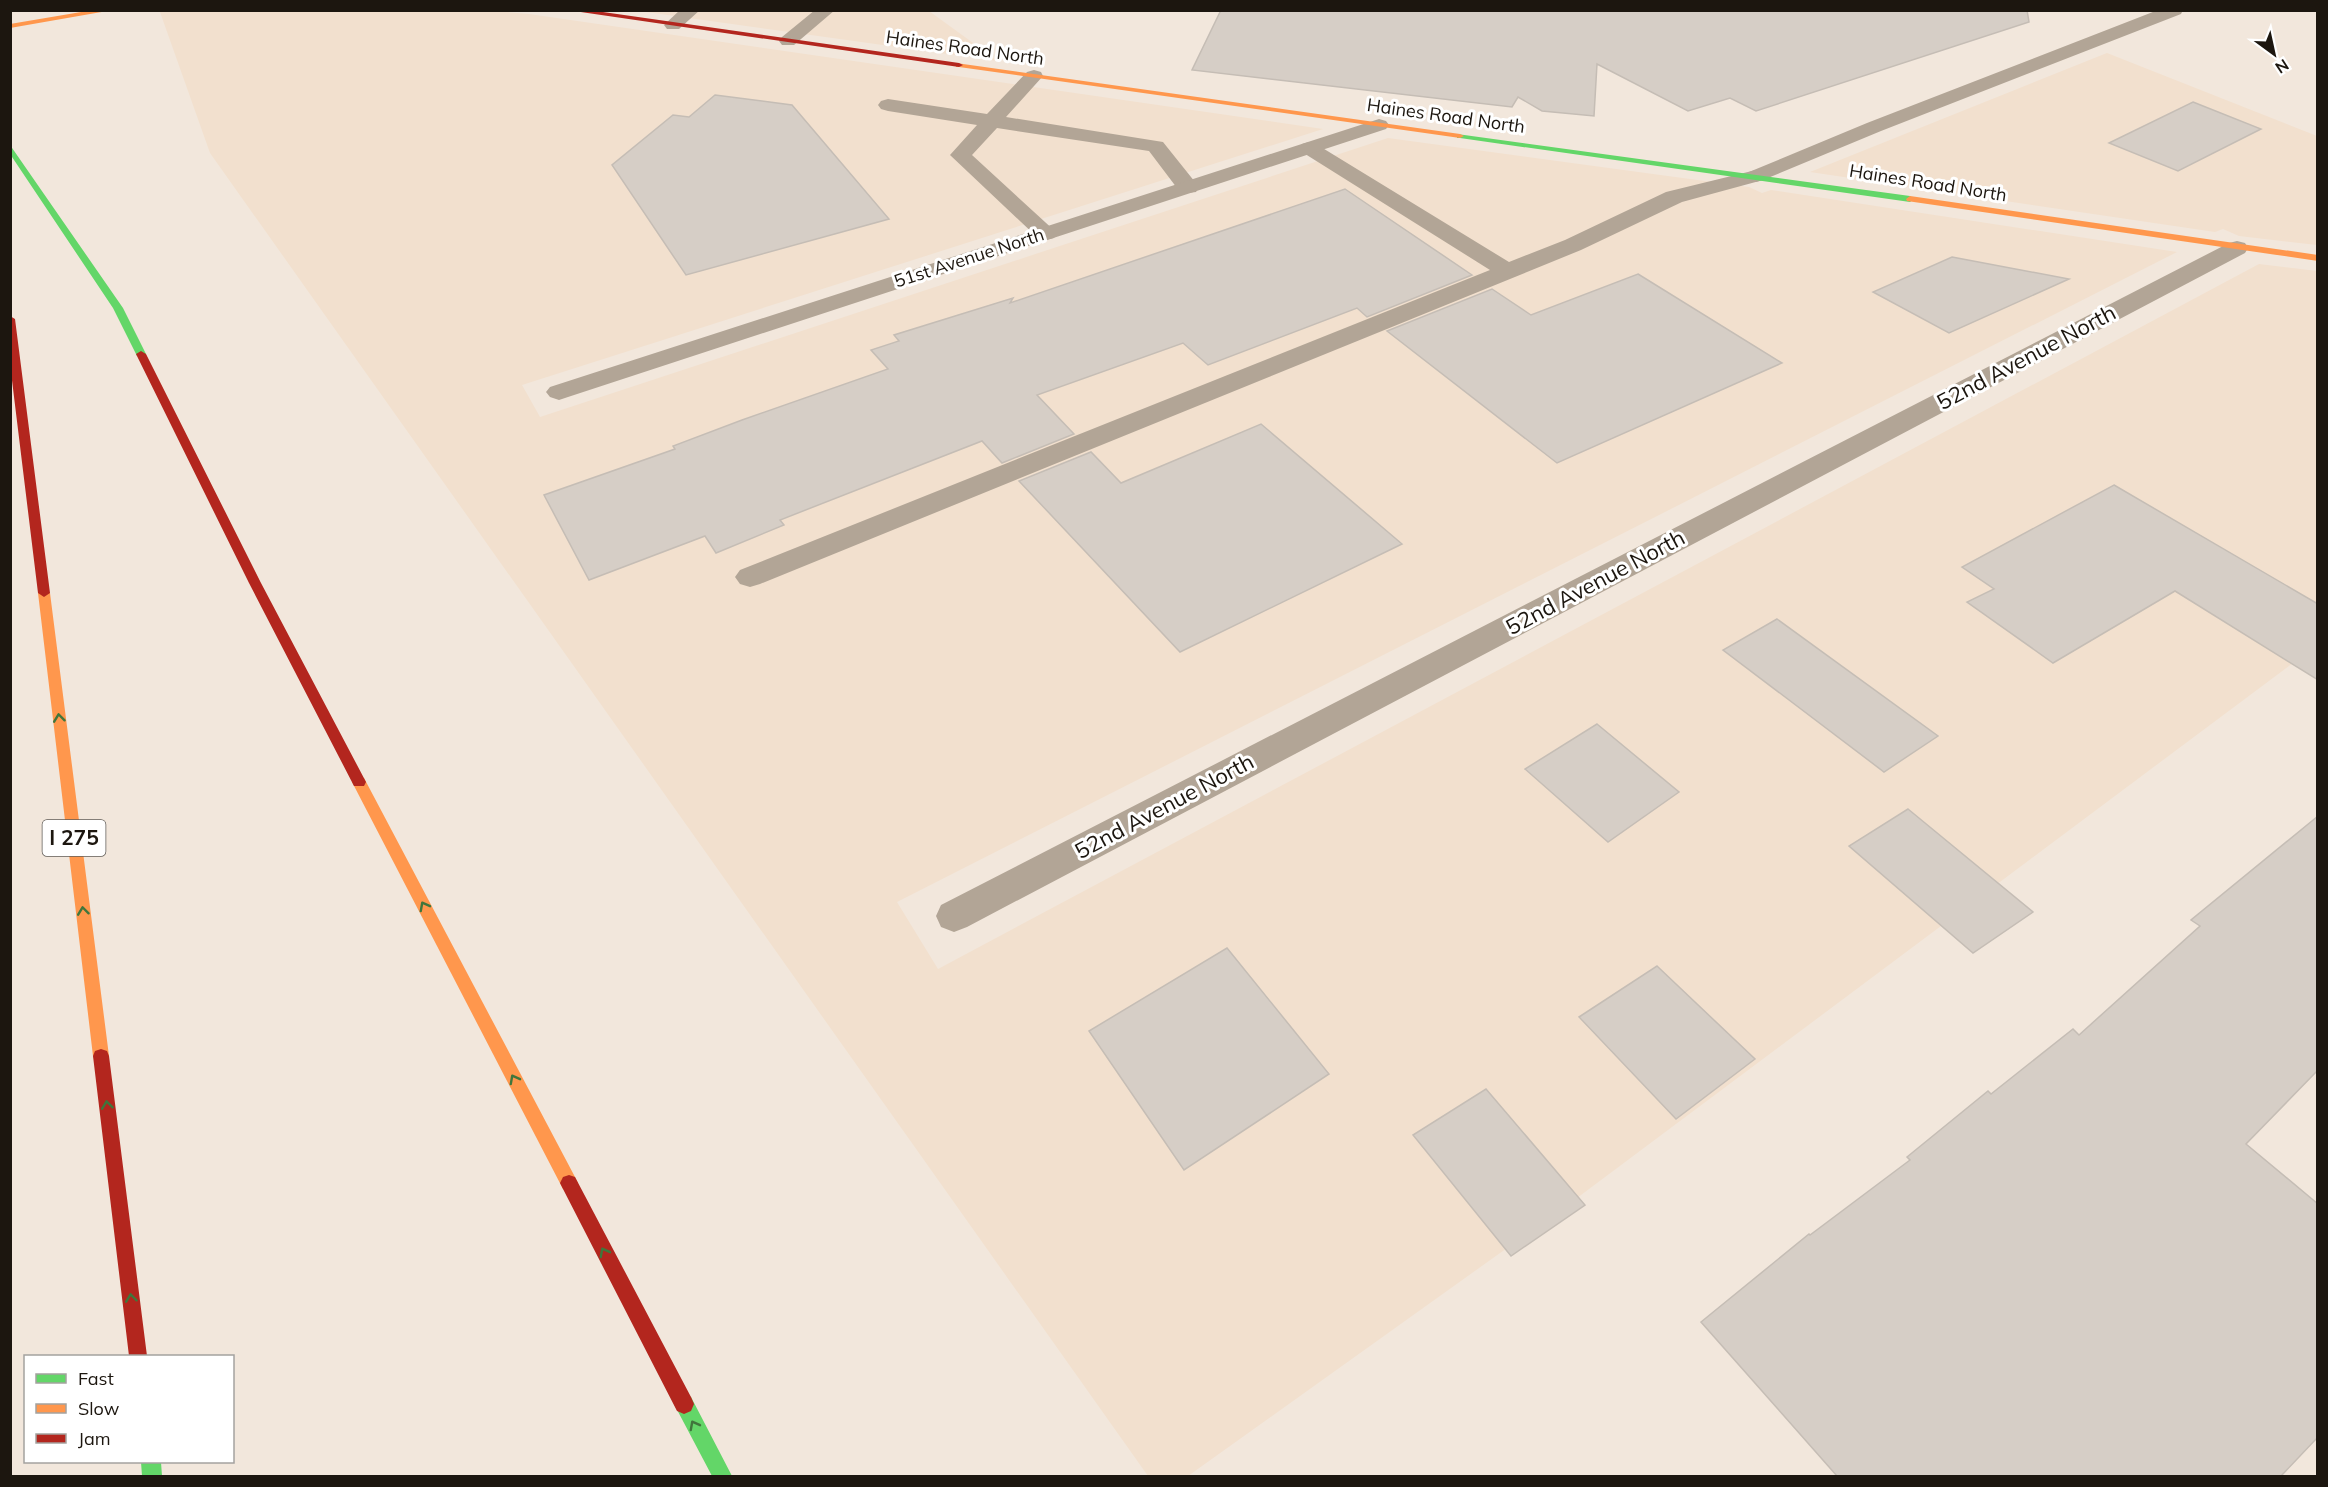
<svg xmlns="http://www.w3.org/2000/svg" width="2328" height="1487" font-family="Mulish,sans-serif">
<rect width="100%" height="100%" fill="#f2e7dc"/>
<path fill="#f2e0ce" d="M172,10H484L529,14L1323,129L522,385L540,417L1388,138L1749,187L1762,193L1771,190L2177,252L897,902L938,969L2259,264L2317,271V645L1577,1198L1188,1476H1148L210,153L160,12Z
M639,11H929L998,61Z
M2107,53L2317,136V245L2239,236L2223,229L2215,232L1810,172Z"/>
<path fill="#d6cec6" stroke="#c5bdb5" stroke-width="1.5" d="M1221,10H2027L2029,22L1756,111L1730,98L1688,111L1597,64L1594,116L1542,111L1518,97L1512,107L1192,70Z
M715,95L792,105L889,219L686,275L612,165L673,115L689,117Z
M2193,102L2261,129L2178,171L2109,143Z
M1345,189L1472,275L1367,317L1357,308L1208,365L1183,343L1037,395L1074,434L1002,463L982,441L780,520L784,525L716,553L705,536L589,580L544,495L675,449L673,446L742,420L888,369L871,350L899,341L894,335L1013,298L1010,303Z
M1952,257L2069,279L1949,333L1873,292Z
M1638,274L1782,363L1557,463L1387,331L1492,289L1531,315Z
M1261,424L1402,544L1180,652L1019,481L1091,452L1121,483Z
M2114,485L2318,604V680L2175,591L2053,663L1967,602L1994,589L1962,567Z
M1777,619L1938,736L1884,772L1723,650Z
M1597,724L1679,792L1608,842L1525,769Z
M1908,809L2033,912L1973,953L1849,846Z
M2318,816V1070L2246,1144L2318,1204V1437L2281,1476H1837L1701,1322L1809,1234L1810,1235L1910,1160L1907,1157L1988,1091L1991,1094L2073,1029L2079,1035L2200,926L2191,920Z
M1227,948L1329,1074L1184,1170L1089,1031Z
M1657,966L1755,1059L1676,1119L1579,1017Z
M1486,1089L1585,1205L1511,1256L1413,1135Z"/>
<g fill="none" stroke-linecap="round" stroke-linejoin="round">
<path fill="#b2a596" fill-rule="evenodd" d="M680,10H700L679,29H667L664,25Z
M815,10H835L794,45H782L779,41L782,37Z
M1034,70L1041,72L1043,76L1006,117L1163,142L1199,187L1196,192L1188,193L1180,192L1149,151L997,128L972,155L1057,233L1054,238L1046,240L1038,238L950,155L977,125L888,111L881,109L878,105L881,101L888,99L987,114L1027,72Z
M1309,142L1316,144L1509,262L1565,240L1666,192L1756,170L1763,172L1767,176L1763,180L1682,202L1581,250L760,584L750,587L740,584L735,577L740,570L1490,270L1302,152L1299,148L1302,144Z"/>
<path fill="#b2a596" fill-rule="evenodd" d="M2158,10H2183L2181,14L1881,131L1763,180L1756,182L1749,180L1745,176L1749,172L1867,123Z
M1379,119L1386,121L1389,125L1386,129L568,397L559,400L550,397L546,392L550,387Z
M2237,241L2245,243L2248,248L2245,253L967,927L954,932L941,927L936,916L941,905L2229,243Z"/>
<path fill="#63d668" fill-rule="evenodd" d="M1457,134L1910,196L1914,199L1910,202L1460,138H1457Z
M10,145L123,308L146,354L145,356H137L113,308L10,154Z
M684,1394L691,1397L732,1476H712L674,1404L677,1397Z
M141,1462H161L162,1476H142Z"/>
<path fill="#ff974d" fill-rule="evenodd" d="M93,10H113L10,28V24Z
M956,63L1460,134L1464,136L1460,138L959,67H956Z
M1910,196L2318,255V261L1907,201L1906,199Z
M44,589L50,593L109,1056L107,1061L101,1063L95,1061L93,1056L38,593Z
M359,777L364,778L575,1177L578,1183L575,1189L569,1191L563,1189L352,782L354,778Z"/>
<path fill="#b3261e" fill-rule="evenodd" d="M567,10H589L959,63L963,65L959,67Z
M10,316L15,319L50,593L44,597L38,593L10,364Z
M141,351L146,354L261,583L366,782L364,786H354L249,583L136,354Z
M101,1049L107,1051L109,1056L147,1356H129L93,1056L95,1051Z
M569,1175L575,1177L691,1397L694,1404L691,1411L684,1414L677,1411L563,1189L560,1183L563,1177Z"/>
</g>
<defs><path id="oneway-chevron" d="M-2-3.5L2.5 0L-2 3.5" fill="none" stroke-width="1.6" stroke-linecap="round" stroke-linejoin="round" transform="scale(1.5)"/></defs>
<g stroke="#40763c">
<use href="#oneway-chevron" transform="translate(59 718) rotate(-97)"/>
<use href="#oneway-chevron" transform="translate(424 906) rotate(-118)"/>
<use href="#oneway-chevron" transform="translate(83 911) rotate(-97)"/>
<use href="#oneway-chevron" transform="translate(514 1079) rotate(-118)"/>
<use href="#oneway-chevron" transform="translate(107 1105) rotate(-97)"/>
<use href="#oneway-chevron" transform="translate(604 1252) rotate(-118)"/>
<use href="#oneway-chevron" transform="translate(131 1298) rotate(-97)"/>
<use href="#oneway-chevron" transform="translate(694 1425) rotate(-118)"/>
</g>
<g text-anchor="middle" stroke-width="6" stroke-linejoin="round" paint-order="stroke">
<g font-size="18" fill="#1c160f" stroke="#fff">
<text transform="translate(965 48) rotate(8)" y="6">Haines Road North</text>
<text transform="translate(1446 116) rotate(8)" y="6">Haines Road North</text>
<text transform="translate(1928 183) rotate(9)" y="6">Haines Road North</text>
<text transform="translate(969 258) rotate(-18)" y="6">51st Avenue North</text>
</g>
<rect fill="#fff" stroke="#605c57" stroke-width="1.5" x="42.5" y="820" width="63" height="36" rx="4.5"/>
<g font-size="21" font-weight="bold" fill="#1c160f">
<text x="74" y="845">I 275</text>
</g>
<g font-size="22" fill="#1c160f" stroke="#fff">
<text transform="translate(2026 357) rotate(-28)" y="8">52nd Avenue North</text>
<text transform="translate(1595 582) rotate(-28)" y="8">52nd Avenue North</text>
<text transform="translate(1164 806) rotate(-28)" y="8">52nd Avenue North</text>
</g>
</g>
<rect width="2328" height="1487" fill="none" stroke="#1c160f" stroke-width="24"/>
<rect x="24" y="1355" width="210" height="108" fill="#ffffff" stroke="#a4a29f" stroke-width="1.5"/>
<rect x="36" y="1374" width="30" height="9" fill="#63d668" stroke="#a4a29f" stroke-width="1.5"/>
<text x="78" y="1385" font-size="18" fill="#1c160f">Fast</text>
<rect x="36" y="1404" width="30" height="9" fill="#ff974d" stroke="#a4a29f" stroke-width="1.5"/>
<text x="78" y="1415" font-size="18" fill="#1c160f">Slow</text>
<rect x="36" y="1434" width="30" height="9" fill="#b3261e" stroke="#a4a29f" stroke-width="1.5"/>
<text x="78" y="1445" font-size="18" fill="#1c160f">Jam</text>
<g transform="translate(2274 54) rotate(147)" stroke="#ffffff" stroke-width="4.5" paint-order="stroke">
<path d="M0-4.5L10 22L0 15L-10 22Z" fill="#1c160f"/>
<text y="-9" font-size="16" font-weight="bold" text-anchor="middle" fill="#1c160f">N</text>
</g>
</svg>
